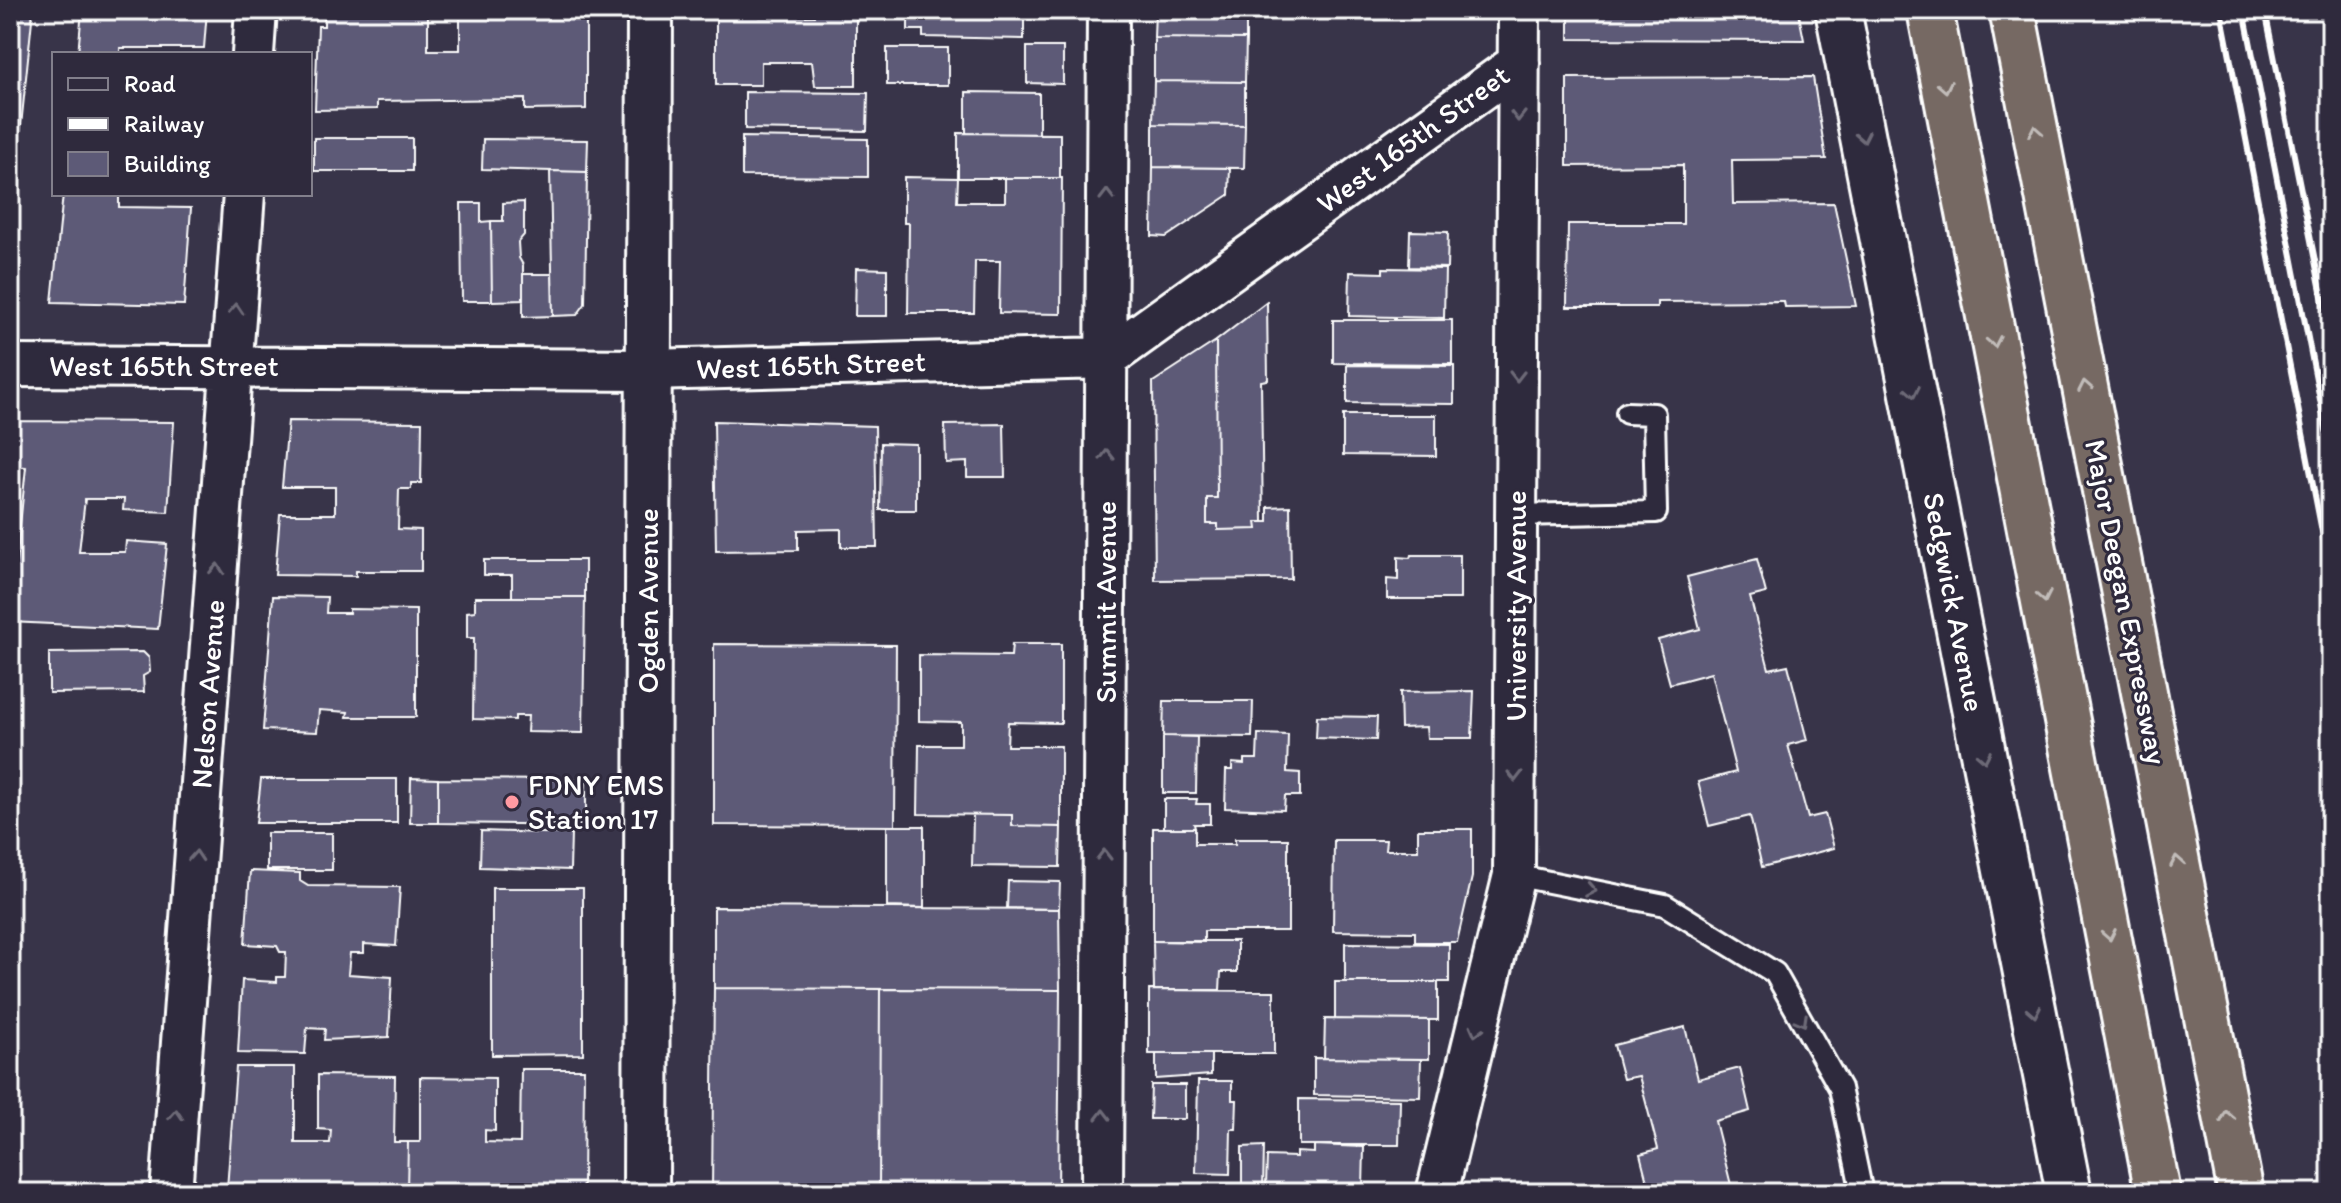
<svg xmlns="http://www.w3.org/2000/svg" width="2341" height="1203" font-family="Itim,sans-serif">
<rect width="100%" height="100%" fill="#383449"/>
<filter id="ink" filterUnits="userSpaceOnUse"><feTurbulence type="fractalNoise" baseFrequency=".0125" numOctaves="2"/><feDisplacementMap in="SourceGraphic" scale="16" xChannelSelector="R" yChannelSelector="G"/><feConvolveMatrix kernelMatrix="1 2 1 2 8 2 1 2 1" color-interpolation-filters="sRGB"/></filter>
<g filter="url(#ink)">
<path fill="#5d5a77" stroke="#fff" stroke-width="2" d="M10,10H33L10,232Z
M82,10H207L204,48H120V54H78Z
M324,10H428V50H460V10H586V109L525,110V99L377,101V109L315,110L318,26H324Z
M716,10H760V17L814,16V10H856V86H815L812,62H761V85H716Z
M908,10H1024V39L923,37V30H908Z
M1155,10H1246V39L1154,38Z
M1569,10H1798L1804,40L1569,39Z
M1154,38L1246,39L1245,82L1154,81Z
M1027,47H1063V84L1027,83Z
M887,48H948V85H887Z
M1813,77L1826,159L1732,160L1733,204L1834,203L1856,306L1785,307L1784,301L1657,302V307H1567L1568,224H1683V165L1567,166V78Z
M1154,81L1245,82V125L1153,124Z
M745,92L868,93L867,131L745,129Z
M966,92L1039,93V134L966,133Z
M1153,124L1245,125L1244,168L1153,167Z
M958,133L1060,134V178H958Z
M742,137L868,139V177L742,176Z
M314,138H412V171H314Z
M483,139L588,140L587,172L482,169Z
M1153,167L1230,168L1229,195L1166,237L1152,236Z
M550,171L587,172L585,304L577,315L553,316Z
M904,177L958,178L957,202H1005V178H1062L1061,314L999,313L1000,261H975L974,313H908L909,223H904Z
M63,194H119V207L191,208L184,305L52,302Z
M524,202V235L518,242L519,258L523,265V300L492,301L491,221H503V203Z
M461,203H481V222L491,221L492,301H462Z
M1410,231L1448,232L1447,268L1409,267Z
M856,268L887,269V316H855Z
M1383,268L1445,269L1444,318L1349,316L1350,272L1383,273Z
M523,274H552L553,316L523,317Z
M1267,302L1268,380L1261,381L1263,522H1256L1257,529L1218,530V524H1207V498H1217L1216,341Z
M1333,320H1452V364L1333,363Z
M1216,341L1217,498H1207V524H1218V530L1257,529L1256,522H1268V507L1290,506L1291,579L1155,580L1153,382Z
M1347,365L1454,366V404L1347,403Z
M1343,415H1436V456L1343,455Z
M10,421H15L10,465Z
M15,421L174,422L168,512L123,510L124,499H85L79,552H125L126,541L167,544L158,629L10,622L26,467L10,465Z
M288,421L422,422L421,483H411V489H399L398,529L421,530V571H356V576L275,575L280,514H335V487H282Z
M714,421L875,426L877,547H841V529L798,530V550L716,551Z
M1004,424L1005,477H967V462L946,463L945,425Z
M881,443L916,444V510H880Z
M1411,555H1460V599H1387V579L1398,580V557L1410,558Z
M1757,559L1766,593L1750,597L1769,669L1788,665L1807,740L1788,745L1808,818L1825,814L1834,848L1762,867L1750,816L1709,826L1698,782L1736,772L1711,673L1670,684L1658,640L1700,629L1687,577Z
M484,560H585V597H512V575H484Z
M273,596L327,597L326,613H349V609L416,610V717H347L348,712L319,710L317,732L263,730Z
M475,597H585L583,733L527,732L528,716H515V720L473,719L474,638H467V612L475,611Z
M714,644L896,645L895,826L714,825Z
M1012,644H1061V723L1008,722L1007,746H1061V827L1012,826V815L918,814L919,745H961V722L919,721V655L1011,656Z
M143,652L149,658L150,672L143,676L144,692L49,693V653Z
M1474,691L1472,738H1427L1426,727L1401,728L1400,692Z
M1164,701H1253L1252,737L1163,736Z
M1317,716L1377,717L1376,740L1316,738Z
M1258,734L1288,735L1287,772L1300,773V796H1285L1284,810L1225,808L1226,770H1232V763L1244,764V759H1257Z
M1163,736L1197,737L1196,793H1163Z
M411,778L438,779V823H410Z
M261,779H397V823H256Z
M438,779L586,780V825L438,823Z
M1164,799H1197L1196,804H1210V824H1194L1195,828H1164Z
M973,815H1012V826L1061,827L1060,867L972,866Z
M887,826H924V908L887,907Z
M1153,828H1195V844H1235V839H1288V931H1204V942L1153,941Z
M1418,829H1472V877L1457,942H1415V932L1333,931L1334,840H1386L1385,850H1418Z
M481,831L571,834L570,870L480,867Z
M267,833H332V870H267Z
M250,871L300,873V881L308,886L400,887L396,946L364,944V953H350L348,974L392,977L389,1037L324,1040L325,1029L307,1028L305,1054L238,1053L242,980L277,982V977H285L286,952H280L277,946L245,944Z
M1008,881L1060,882L1059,909L1007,908Z
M492,888H583V1054L492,1055Z
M714,907L1059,909L1060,990L714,988Z
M1153,941H1237V972H1221L1220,990H1154Z
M1345,943L1449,944V982H1345Z
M1335,982H1438V1020L1335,1019Z
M714,988L880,989L879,1192L712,1191Z
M880,989L1060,990L1058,1193L879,1192Z
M1149,990L1274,991V1054H1149Z
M1325,1019L1429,1020V1059L1324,1058Z
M1685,1027L1698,1079L1740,1068L1750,1111L1715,1121L1733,1193H1650L1640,1154L1658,1149L1639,1076L1623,1079L1614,1045Z
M1156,1054H1211V1075L1156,1079Z
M1314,1058L1421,1059L1420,1097L1314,1095Z
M236,1067H295V1143H330L331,1130L318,1129V1075L395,1076L394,1142H408L407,1191L227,1189Z
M521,1069H584L583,1192L407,1191L408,1142H420V1077L495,1078V1131L485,1130V1142L520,1143Z
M1198,1081H1232V1100H1237L1236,1129H1231L1230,1174L1196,1173Z
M1151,1085H1185V1119H1150Z
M1299,1099L1400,1100L1399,1145H1299Z
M1314,1145L1364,1147L1363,1188L1266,1185L1267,1156L1296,1157V1152L1314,1153Z
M1264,1146L1263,1190H1242V1147Z"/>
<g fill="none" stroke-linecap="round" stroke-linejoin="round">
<g stroke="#fff" stroke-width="26">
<path id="service" d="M1516,515L1656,512L1654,414L1627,413
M1514,875L1665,905L1775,973L1840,1088L1862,1193"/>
</g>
<g stroke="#fff" stroke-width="46">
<path id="minor" d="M253,54L256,10
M10,366L648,370L1107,358L1519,63
M171,1193L244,194
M1102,1193L1108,10
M1437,1193L1514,875L1519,10"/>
</g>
<g stroke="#fff" stroke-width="50">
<path id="tertiary" d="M646,1193L650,10"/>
</g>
<g stroke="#fff" stroke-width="50">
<path id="secondary" d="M1838,10L2069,1193"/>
</g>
<g stroke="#fff" stroke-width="50">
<path id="motorway" d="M1930,10L2158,1193
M2012,10L2241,1193"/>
</g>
<use href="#service" stroke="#2f2a3d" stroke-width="20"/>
<use href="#minor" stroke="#2f2a3d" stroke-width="40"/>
<use href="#tertiary" stroke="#2f2a3d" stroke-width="44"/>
<use href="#secondary" stroke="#2f2a3d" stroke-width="44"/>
<use href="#motorway" stroke="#766964" stroke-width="44"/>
<path stroke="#fff" stroke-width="6" d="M2221,10L2331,578
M2244,10L2331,456
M2265,10L2331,341"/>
</g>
<defs><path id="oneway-chevron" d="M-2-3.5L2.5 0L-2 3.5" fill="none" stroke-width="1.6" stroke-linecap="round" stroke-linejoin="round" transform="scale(2)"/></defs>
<g stroke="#c1bcb9">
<use href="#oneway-chevron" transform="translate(1945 87) rotate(79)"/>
<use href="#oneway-chevron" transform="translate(2035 131) rotate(-101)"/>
<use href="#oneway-chevron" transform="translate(1994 342) rotate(79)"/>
<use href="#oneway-chevron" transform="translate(2085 386) rotate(-101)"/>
<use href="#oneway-chevron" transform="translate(2044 597) rotate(79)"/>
<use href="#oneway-chevron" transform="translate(2177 861) rotate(-101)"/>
<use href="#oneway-chevron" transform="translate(2109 935) rotate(79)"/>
<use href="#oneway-chevron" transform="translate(2227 1116) rotate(-101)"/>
</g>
<g stroke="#6d6a77">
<use href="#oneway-chevron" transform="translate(1518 116) rotate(90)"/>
<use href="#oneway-chevron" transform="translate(1863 137) rotate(79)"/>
<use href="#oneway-chevron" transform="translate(1107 195) rotate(-90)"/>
<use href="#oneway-chevron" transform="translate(236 309) rotate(-86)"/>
<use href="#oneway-chevron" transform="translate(1517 376) rotate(90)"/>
<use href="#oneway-chevron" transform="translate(1913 392) rotate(79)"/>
<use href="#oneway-chevron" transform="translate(1107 455) rotate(-90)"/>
<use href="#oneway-chevron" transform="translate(217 569) rotate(-86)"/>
<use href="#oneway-chevron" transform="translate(1984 757) rotate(79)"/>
<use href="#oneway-chevron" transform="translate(1515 776) rotate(90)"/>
<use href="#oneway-chevron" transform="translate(1104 855) rotate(-90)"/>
<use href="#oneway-chevron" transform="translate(196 856) rotate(-86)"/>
<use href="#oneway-chevron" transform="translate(1591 890) rotate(11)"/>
<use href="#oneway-chevron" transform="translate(2034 1012) rotate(79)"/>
<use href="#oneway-chevron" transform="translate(1802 1021) rotate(61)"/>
<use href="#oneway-chevron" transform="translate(1476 1031) rotate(104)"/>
<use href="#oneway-chevron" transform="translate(176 1115) rotate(-86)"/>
<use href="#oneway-chevron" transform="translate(1103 1115) rotate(-90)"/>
</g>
</g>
<circle fill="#ff9aa2" stroke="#2f2a3d" stroke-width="3" cx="512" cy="802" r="8"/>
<g text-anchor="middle" stroke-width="6" stroke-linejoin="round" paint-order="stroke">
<g font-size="30" fill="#fff" stroke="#2f2a3d">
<text transform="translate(1413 139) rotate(-36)" y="10">West 165th Street</text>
<text transform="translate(811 365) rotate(-2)" y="10">West 165th Street</text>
<text x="164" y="376">West 165th Street</text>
<text transform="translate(648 601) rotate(-90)" y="10">Ogden Avenue</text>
<text transform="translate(1106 602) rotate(-90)" y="10">Summit Avenue</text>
<text transform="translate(1954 602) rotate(79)" y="10">Sedgwick Avenue</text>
<text transform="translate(2126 602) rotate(79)" y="10">Major Deegan Expressway</text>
<text transform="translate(1516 606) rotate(-90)" y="10">University Avenue</text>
<text transform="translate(208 694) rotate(-86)" y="10">Nelson Avenue</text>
</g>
<g font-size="30" fill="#fff" stroke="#2f2a3d" text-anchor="start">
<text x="528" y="795">FDNY EMS<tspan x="528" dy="34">Station 17</tspan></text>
</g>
</g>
<rect width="2341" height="1203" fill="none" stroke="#2f2a3d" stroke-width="40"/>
<rect x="20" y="20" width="2301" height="1163" fill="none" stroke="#fff" stroke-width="3" filter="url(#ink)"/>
<rect x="52" y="52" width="260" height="144" fill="#2f2a3d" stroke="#827f8b" stroke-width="2"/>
<rect x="68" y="78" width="40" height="12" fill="#2f2a3d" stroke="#827f8b" stroke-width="2"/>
<text x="124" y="92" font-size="24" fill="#ffffff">Road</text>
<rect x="68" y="118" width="40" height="12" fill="#ffffff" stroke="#827f8b" stroke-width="2"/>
<text x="124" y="132" font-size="24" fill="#ffffff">Railway</text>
<rect x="68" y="152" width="40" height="24" fill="#5d5a77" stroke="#827f8b" stroke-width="2"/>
<text x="124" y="172" font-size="24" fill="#ffffff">Building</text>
</svg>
